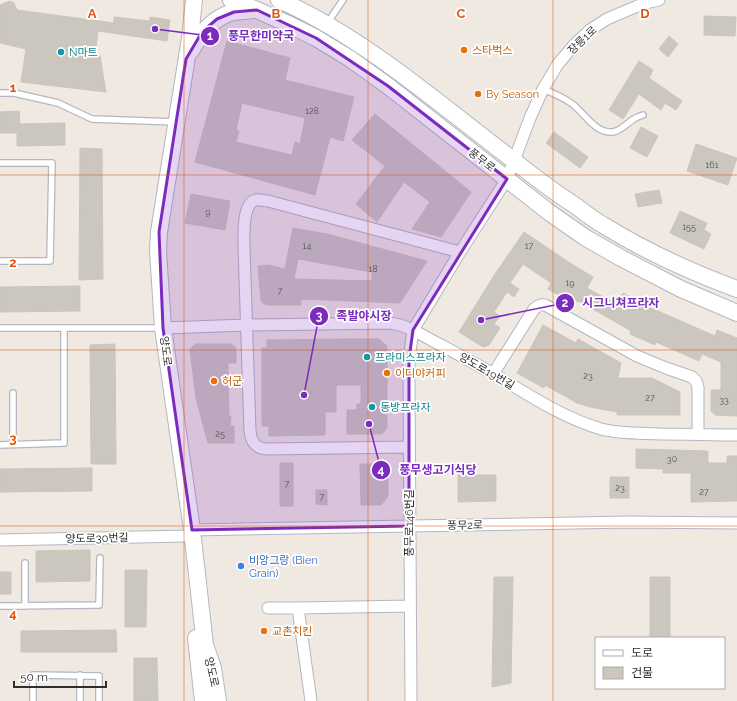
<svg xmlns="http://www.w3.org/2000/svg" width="737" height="701" font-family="Raleway,'Noto Sans KR',sans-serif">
<rect width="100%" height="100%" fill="#efe9e1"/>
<path fill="#cbc7bf" stroke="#cbc5ba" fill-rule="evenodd" d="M10,1L14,3L17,10L114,23V17L150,21V17L170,20L167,41L98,31L95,55L100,56L106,92L21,82L26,49L0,43V5Z
M704,16L736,17L735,36L704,35Z
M669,36L678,44L668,57L659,49Z
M227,41L290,58L285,80L354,97L343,141L330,137L315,195L195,162ZM242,103L305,118L300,144L295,142L292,155L236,142L239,131L236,130Z
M639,61L653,70L649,78L682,101L676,110L665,103L661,110L639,94L623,119L609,110Z
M19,111L20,124L65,123V145L17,146V133H0V112Z
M375,114L471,192L441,237L412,229L430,202L404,182L377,222L356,204L385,166L352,140Z
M641,127L658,136L647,157L630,148Z
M554,132L588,157L580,168L546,143Z
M696,144L737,158L728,185L687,171Z
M80,148L102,149L103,279L79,280Z
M659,190L662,203L638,207L635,194Z
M191,194L230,201L225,230L185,223Z
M680,211L707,223L704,230L711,234L704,249L670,233Z
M293,228L327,234L427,261L400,303L301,299V305H270L264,304L262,302L261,300L258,266L268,265L285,269ZM298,259L372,272V281L294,279Z
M524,232L570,263L593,277L587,288L612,302L615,298L618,301L623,293L642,304L715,336L717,330L737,338V416L715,415L711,411V390H721V362L702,354L699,361L656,342L655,345L630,334L631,331L579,301L578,302L571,298L569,301L548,289L551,283L523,264L510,283L519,289L514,297L507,292L494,312L500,316L494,324L500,328L489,345L483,347L459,332L495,274Z
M80,286V311L0,312V287Z
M543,325L576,343L578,339L621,363L618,378H652L680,392V415H617V412L590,407L577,403L545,385L544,388L517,373Z
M347,339H379L387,346V428L382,434H347V410H357V404H361V385H336V412H325V435L269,436V426H262V348H267V340Z
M115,344L116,464H91L90,345Z
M195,344H231L236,348V363H228L229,416H231L230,426H234V443H208L196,398L190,349Z
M636,449L708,451V463H727V456H737V501L691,502V473H663V469L636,468Z
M280,463H293V506H280Z
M360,464H388V496L381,505H361Z
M92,468V491L0,492V469Z
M458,475H496V501L458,502Z
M610,477H629V498H610Z
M316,490H327V505L316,504Z
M90,550V581L36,582V551Z
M125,570H147L146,627H125Z
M0,572H11V594H0Z
M494,577H513L511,683L492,687Z
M650,577H670V638H650Z
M116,630L117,652H21V631Z
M134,658H157L158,701H134Z"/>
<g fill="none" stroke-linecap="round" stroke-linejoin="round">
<g stroke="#b4b7c1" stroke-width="8">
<path id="lane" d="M328,22L343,0
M543,89C553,93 562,97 571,103C584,112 595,134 613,132C622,130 627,123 634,119C637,117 640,116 643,115
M0,93H14L58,103L92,119L176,122
M0,163H52L50,261H0
M0,328H162
M13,393V444
M0,445L64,443V329
M25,563V606
M0,606L99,605L100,558
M80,675V701
M33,701V675L99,676V701"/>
</g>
<g stroke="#b4b7c1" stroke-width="13">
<path id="street" d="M163,328L247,325L390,323L400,325L413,330C440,345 468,359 495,375C529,395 563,418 601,429C620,434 641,433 661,434C686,434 712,435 737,435
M493,374L534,309C538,306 540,304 545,305L637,356L666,368L692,377L696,381L698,387V434
M409,447L267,449C255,448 251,442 250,431L244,247C244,236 242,203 256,200C259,199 264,201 268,201L460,252
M0,540L186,536L192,530L627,522L737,523
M268,608H298
M311,701L298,608L410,606
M411,701L409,382V359L413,330L460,252L507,179L530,118L543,89L558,64L574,45L590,30L607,19L628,10L645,3L659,0"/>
</g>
<g stroke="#b4b7c1" stroke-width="18">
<path id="secondary" d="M194,0L190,38L159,232L158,251L163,328L192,530L205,645L213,668L218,701
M231,0L257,10L286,23L316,38L349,58L388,86L550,213L586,238L621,258L681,289L737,313
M279,0C323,19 362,45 400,73C438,101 475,131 513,160C533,176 554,192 576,206C585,213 594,220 603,225C645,251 691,272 737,289
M191,51C201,33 213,17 234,12C240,11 247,11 253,10
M196,638L203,701"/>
</g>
<use href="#lane" stroke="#fff" stroke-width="5.5"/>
<use href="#street" stroke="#fff" stroke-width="11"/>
<use href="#secondary" stroke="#fff" stroke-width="16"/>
</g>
<path fill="#7b2cbf" fill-opacity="0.2" stroke="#7b2cbf" stroke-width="3" stroke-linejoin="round" d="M257,10L316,38L388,86L507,179L413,330L409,359V526L192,530L163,328L159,232L186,59L202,32L217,19L234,12Z"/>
<path fill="none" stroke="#df570e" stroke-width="1" stroke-opacity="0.55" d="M184,0V701M368,0V701M553,0V701M0,175H737M0,350H737M0,526H737"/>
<g fill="#e8710a" stroke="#fff" stroke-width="1.5">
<circle cx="464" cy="50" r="4"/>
<circle cx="478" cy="94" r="4"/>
<circle cx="387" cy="373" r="4"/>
<circle cx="214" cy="381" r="4"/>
<circle cx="264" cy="631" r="4"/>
</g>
<g fill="#0f9aa8" stroke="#fff" stroke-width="1.5">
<circle cx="61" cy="52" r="4"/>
<circle cx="367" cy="357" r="4"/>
<circle cx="372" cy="407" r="4"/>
</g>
<circle fill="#3f7fe0" stroke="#fff" stroke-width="1.5" cx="241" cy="566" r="4"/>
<g text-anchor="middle" stroke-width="3.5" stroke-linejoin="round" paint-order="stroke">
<g font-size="9" fill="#555452">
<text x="312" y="114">128</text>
<text x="712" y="168">161</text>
<text x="208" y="215">9</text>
<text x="689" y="230">155</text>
<text x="307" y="249">14</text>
<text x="529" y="249">17</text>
<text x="373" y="272">18</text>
<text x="570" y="286">19</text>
<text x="280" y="294">7</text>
<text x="588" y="379">23</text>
<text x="650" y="401">27</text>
<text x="724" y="403">33</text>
<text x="220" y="437">25</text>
<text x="672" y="462">30</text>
<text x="287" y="487">7</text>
<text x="620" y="491">23</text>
<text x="704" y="495">27</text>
<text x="322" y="500">7</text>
</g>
<g font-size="11" fill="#2e2e2e" stroke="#fff">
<text transform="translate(582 40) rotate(-43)" y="4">장릉1로</text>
<text transform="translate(482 160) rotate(38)" y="4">풍무로</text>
<text transform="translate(166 351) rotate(83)" y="4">양도로</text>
<text transform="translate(487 371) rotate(30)" y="4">양도로19번길</text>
<text transform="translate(409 523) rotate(-90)" y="4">풍무로146번길</text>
<text transform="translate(465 525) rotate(-1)" y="4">풍무2로</text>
<text transform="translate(97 538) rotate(-1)" y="4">양도로30번길</text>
<text transform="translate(212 672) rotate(77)" y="4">양도로</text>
</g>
<g font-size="11" fill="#c56008" stroke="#fff" text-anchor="start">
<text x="472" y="54">스타벅스</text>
<text x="486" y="98">By Season</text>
<text x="395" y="377">이디야커피</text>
<text x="222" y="385">허군</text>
<text x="272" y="635">교촌치킨</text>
</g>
<g font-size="11" fill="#0d838f" stroke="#fff" text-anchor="start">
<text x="69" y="56">N마트</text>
<text x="375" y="361">프라미스프라자</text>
<text x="380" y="411">동방프라자</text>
</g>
<g font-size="11" fill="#366cbe" stroke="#fff" text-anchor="start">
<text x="249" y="564">비앙그랑 (Bien<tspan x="249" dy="13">Grain)</tspan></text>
</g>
</g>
<g font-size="13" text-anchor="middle" font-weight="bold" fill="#df570e" stroke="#fff" stroke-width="3.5" stroke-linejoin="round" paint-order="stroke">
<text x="92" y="18">A</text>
<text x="276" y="18">B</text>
<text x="461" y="18">C</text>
<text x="645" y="18">D</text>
<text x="13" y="92">1</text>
<text x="13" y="267">2</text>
<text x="13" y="443">3</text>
<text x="13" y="618">4</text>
</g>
<path fill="none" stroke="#7b2cbf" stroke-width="1.5" d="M155 29L210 36M481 320L565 303M304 395L319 316M369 424L381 470"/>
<g fill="#7b2cbf" stroke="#fff" stroke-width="1.5">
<circle cx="155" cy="29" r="4"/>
<circle cx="481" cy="320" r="4"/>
<circle cx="304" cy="395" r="4"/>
<circle cx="369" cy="424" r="4"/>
<circle cx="210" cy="36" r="10"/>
<circle cx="565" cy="303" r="10"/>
<circle cx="319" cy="316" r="10"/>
<circle cx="381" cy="470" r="10"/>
</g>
<g font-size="12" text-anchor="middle" font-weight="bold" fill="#fff">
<text x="210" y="40">1</text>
<text x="565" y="307">2</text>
<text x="319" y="320">3</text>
<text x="381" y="474">4</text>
</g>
<g font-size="12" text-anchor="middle" font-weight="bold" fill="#7b2cbf" stroke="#fff" stroke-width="3.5" stroke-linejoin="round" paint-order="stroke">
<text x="261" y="40">풍무한미약국</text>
<text x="621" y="307">시그니쳐프라자</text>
<text x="364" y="320">족발야시장</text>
<text x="438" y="474">풍무생고기식당</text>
</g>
<rect x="595" y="637" width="130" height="52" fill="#ffffff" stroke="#ababab"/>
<rect x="603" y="650" width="20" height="6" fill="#ffffff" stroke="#ababab"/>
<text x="631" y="657" font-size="12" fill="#2e2e2e">도로</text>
<rect x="603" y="667" width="20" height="12" fill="#cbc7bf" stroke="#ababab"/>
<text x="631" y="677" font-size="12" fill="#2e2e2e">건물</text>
<path d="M14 681v6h92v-6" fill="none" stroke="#2e2e2e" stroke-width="2"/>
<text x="20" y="681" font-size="12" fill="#2e2e2e" stroke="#ffffff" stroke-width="3" paint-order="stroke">50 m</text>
</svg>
